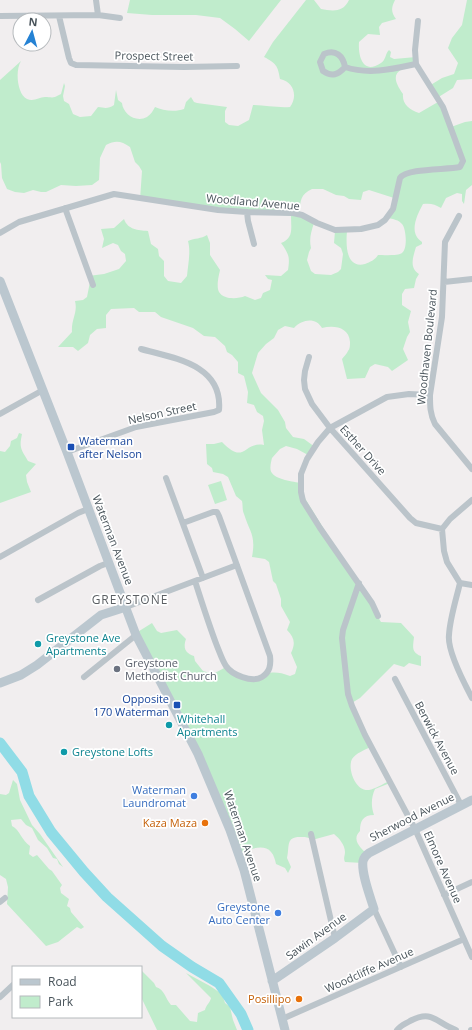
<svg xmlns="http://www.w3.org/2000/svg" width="472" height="1030" font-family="'Open Sans',sans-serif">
<rect width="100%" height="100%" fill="#f1eeef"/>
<path fill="#c0eccc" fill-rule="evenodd" d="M130,0H281L249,41L235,29L220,18L196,15H152L127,13Z
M306,0H314L321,9C332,11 343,13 349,0H395C391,8 391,12 396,19L382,23L379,27L380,35L368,34L359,42C358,57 363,75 381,63C386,60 385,54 389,50L391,52L390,57L394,59L416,57L418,64C398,69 388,73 403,94C402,104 409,110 419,113L438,102L451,127L465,122L472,121V185L466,190L464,204L462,201V194L457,193L446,198L441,208C435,204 430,203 423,204C417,215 408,233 422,242V244L416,247C413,257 409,268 419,274L416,279L414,288L405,289L402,294V305L411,311L408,322L410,332L407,337L403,349L408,360L392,371L388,367L375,364L370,367L365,378L347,379L342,359C344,356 347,354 348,351C350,349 350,345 350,342C349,327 334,325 322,328C316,317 302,319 294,328L285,326L278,330L274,338L266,344L258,353L252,373L261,393L278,410L285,422L286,428L293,437L304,439L315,447L308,455L297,449L286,446L280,449L272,458C271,462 269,470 272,473C275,479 294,482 301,483L303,495L381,622L401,623L414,637C413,647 411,652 421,656V666L409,663L404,667L394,664L360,698L350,704L370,747C365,750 356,753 352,759C347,769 356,792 369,790C375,789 383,784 389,781L390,783L375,789C371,798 371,806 374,815C363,815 360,821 360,831C351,840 361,848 368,855L363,863L345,862C343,858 345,856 345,852C345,845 339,838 334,834L312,840C308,837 306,837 302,837C285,836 290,846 287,858L291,867L288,873L285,868L276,864C275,860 274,855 271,852C264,843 248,850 240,853L231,831L136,633L152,623L157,631L161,633L177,630L186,639C183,648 185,653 194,656L195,661L203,671L213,674L226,667L235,673L254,678C268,672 275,670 290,676L295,674L297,667L291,653C296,643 294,637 287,630L290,622L281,606V599L276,584L273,581L269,562L265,559L252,557C256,535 250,533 244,514C242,510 243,505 242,501L236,496L228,477L223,474L213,472L212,468L207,464L206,444H214L222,442C245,466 243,441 264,445L262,430L264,421L263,416L257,412L254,405L247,403L248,392L244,376L238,373V362L232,355L227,352L225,346L215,337L204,336L193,328L161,317L155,312H139L134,308L111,309L106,315V328L97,329L90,335L88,343L78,351L73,347H58L72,332C71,319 78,313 75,301L83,300L87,297L90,282L88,276L104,274L119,269L126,261L125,254L121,251L118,245L113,243L102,248L104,239L101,229L114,228L124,219C128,230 138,230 148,231L151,244L158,249L159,256L164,261V276L168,281L181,283L187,276C188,264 191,252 188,241C195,238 201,239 207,235L210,243V255L220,270C219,275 216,286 219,292C224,300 238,299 245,296L255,300L261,298L263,293L270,290L272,280L268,279L265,275L281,276L288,270C290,257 289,254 281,243C294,238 291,228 291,216L140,200L142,171L139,166L135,162L130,147C121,141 116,140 106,145L100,158L99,180L92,185L76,186L61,185L46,192H41L33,190L24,193L15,192L7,189L2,178L1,164L0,162V80L21,61C15,70 17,94 27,99C34,102 39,97 45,97C49,97 52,98 55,97C57,96 59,95 61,94L64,83L65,86L63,96L64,101L69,104L73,114L80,117L91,116L98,107C105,108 108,109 114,105L116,90L118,100L122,103C123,114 136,123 147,117C151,114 153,111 155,107C163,111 176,112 184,109L186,102L191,97L194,102L197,103L227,107L225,111V122L229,125L238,126L249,120L253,105C266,105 277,108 290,107C298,96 294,82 280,79C278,66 276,63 264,57L273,42ZM312,189H323L336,195L344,196L349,199L361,200L363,192L369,190L394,198L388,218C393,219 399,220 402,224C406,228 408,249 402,253C399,256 383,255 378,255C375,260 370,262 365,264C345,269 346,243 347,231H335L334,243L341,248L343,254L341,269L338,272L331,275L315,274L311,271L307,260L309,252L311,248C309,239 311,232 314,223L300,216C300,203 299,195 312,189Z
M467,0H472V79L457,80L453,88L437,98L429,86L442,78L454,74L458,63L448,48L452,38L462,25Z
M19,433L22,434C19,448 21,449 28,461L36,464L26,475L27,482L31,492L0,503V451L5,452L10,446L11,441L17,438Z
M221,481L227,500L215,504L208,485Z
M13,780L17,784L20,800L32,825L40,834L63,867L59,864L57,859L53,858L47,848L38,840L32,828L26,825L21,819L11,820L12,826C20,830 22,841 30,846L29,854L33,857L37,855L49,869L52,871L62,885L60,888L61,893L69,899L67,906L70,908L71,912L84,927L81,929L77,927L58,942L46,946L7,904L8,887L6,879L0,875V794L6,795L9,793Z
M141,970L154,983L156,987C165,990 165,998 171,1005H176L190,1021L197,1022L198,1013L205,1010C206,1005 210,1003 211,998L186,973L210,986L222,994L225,1003L230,1007L233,1020L237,1030H157L141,997Z"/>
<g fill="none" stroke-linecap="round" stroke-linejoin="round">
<path stroke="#90dce6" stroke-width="11" d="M0,743L22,772L29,796L51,832L84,872L107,897L162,946L192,967L219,983L241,1014L248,1030"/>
<path stroke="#bbc4ca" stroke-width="6" d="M96,0L98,15
M0,16L98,15L120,18
M59,16L69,58L71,63L76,65L184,67L237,66
M345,67C338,75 332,77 323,71L320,62L324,54C336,49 343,56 345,67C369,75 393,69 416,64
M65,208L93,285
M247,212L248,221L254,244
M459,216L445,242L442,317L430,395C430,406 430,414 435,424L472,469
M0,233L19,222L114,194L218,210L247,212L293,213L302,215L317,223L335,230L361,229L378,225L385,220L393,209L400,178C407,168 446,170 460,167L463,161L443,107L416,64L415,50L418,21
M444,282L472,279
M309,357L305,371L304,380L305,389L312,404L330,428L410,518L416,523L442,529
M0,414L43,390
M67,452L136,427L214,412L219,410C223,364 173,358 141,349
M166,478L203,578
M472,500L450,519L442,529L444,551L447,562L460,583C456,600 450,618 449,635C447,650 464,683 472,698
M183,523L213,512H217L219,516L270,656C271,665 270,672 262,677C252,683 232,675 226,666C222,660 220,653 217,646C209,625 202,603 195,581
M0,557L78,513L88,509
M359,583L343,630L342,638L348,694L352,706L365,735L415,829L472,957
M460,583L472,585
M38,600L100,566L108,563
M126,607L237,565
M378,616L372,603L320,528L303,501L301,492V474L307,459L318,442L330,428L387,397L409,394L430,395
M84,677L136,635
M395,679L461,805
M311,834L335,938
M444,895L472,882
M0,902L5,898
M374,909L401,967
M0,997L13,985
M282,1019L464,939
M397,1030C401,1025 405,1024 410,1021C433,1009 436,1023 456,1030
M471,1030H472"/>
<path stroke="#bbc7cf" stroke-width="9" d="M0,281L67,452L136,635L198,754L230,830L244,870L285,1030
M0,683L21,675L37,665L101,615L126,607
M272,981L335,938L374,909C370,896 361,873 363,861C364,857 366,855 369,853L472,800"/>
</g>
<g fill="#1a4fb4" stroke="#fff" stroke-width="1.5">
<rect x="67" y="443" width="8" height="8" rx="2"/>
<rect x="173" y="701" width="8" height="8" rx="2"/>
</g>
<g fill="#0f9aa8" stroke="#fff" stroke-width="1.5">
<circle cx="38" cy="644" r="4"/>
<circle cx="169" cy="725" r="4"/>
<circle cx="64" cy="752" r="4"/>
</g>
<circle fill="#6b7280" stroke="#fff" stroke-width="1.5" cx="117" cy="669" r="4"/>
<g fill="#3f7fe0" stroke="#fff" stroke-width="1.5">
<circle cx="194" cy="796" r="4"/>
<circle cx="278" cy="913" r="4"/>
</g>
<g fill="#e8710a" stroke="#fff" stroke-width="1.5">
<circle cx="205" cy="823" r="4"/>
<circle cx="299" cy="999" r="4"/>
</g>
<g text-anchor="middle" stroke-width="3.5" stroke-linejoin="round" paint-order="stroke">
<g font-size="11" fill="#48535a" stroke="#fff">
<text transform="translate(154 56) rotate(1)" y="4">Prospect Street</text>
<text transform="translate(253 202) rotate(5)" y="4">Woodland Avenue</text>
<text transform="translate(427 347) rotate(-84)" y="4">Woodhaven Boulevard</text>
<text transform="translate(162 413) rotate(-12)" y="4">Nelson Street</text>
<text transform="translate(363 450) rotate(48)" y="4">Esther Drive</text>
<text transform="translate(113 540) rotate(69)" y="4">Waterman Avenue</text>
<text transform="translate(437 738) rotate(62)" y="4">Berwick Avenue</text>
<text transform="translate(412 817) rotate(-27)" y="4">Sherwood Avenue</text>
<text transform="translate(243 836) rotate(71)" y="4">Waterman Avenue</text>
<text transform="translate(443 867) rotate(66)" y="4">Elmore Avenue</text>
<text transform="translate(316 936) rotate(-36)" y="4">Sawin Avenue</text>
<text transform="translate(369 970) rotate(-24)" y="4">Woodcliffe Avenue</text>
</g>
<g font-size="11" fill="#164399" stroke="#fff" text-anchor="start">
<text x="79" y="445">Waterman<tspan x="79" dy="13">after Nelson</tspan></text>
<text x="169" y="703" text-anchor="end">Opposite<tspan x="169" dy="13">170 Waterman</tspan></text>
</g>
<g font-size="11" fill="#0d838f" stroke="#fff" text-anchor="start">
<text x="46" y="642">Greystone Ave<tspan x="46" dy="13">Apartments</tspan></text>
<text x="177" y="723">Whitehall<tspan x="177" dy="13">Apartments</tspan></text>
<text x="72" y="756">Greystone Lofts</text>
</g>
<g font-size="11" fill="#5b616d" stroke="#fff" text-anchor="start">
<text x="125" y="667">Greystone<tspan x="125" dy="13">Methodist Church</tspan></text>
</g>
<g font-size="11" fill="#366cbe" stroke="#fff" text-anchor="end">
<text x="186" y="794">Waterman<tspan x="186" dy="13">Laundromat</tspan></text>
<text x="270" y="911">Greystone<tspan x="270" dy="13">Auto Center</tspan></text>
</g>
<g font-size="11" fill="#c56008" stroke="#fff" text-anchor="end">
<text x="197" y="827">Kaza Maza</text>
<text x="291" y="1003">Posillipo</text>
</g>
<g font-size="12" letter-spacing="1" fill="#5b5f63" stroke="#fff">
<text x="130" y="604">GREYSTONE</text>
</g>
</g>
<rect x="12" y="966" width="130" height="52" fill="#ffffff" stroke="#b6babd"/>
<rect x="20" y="979" width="20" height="6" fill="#bbc7cf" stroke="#b6babd"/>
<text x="48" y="986" font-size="12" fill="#48535a">Road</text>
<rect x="20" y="996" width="20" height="12" fill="#c0eccc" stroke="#b6babd"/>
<text x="48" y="1006" font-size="12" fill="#48535a">Park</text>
<g transform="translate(32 32) rotate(6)"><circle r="19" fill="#ffffff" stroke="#b6babd"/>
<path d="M0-3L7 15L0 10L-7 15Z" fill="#2582d4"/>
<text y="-6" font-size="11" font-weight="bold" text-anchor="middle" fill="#48535a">N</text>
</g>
</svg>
